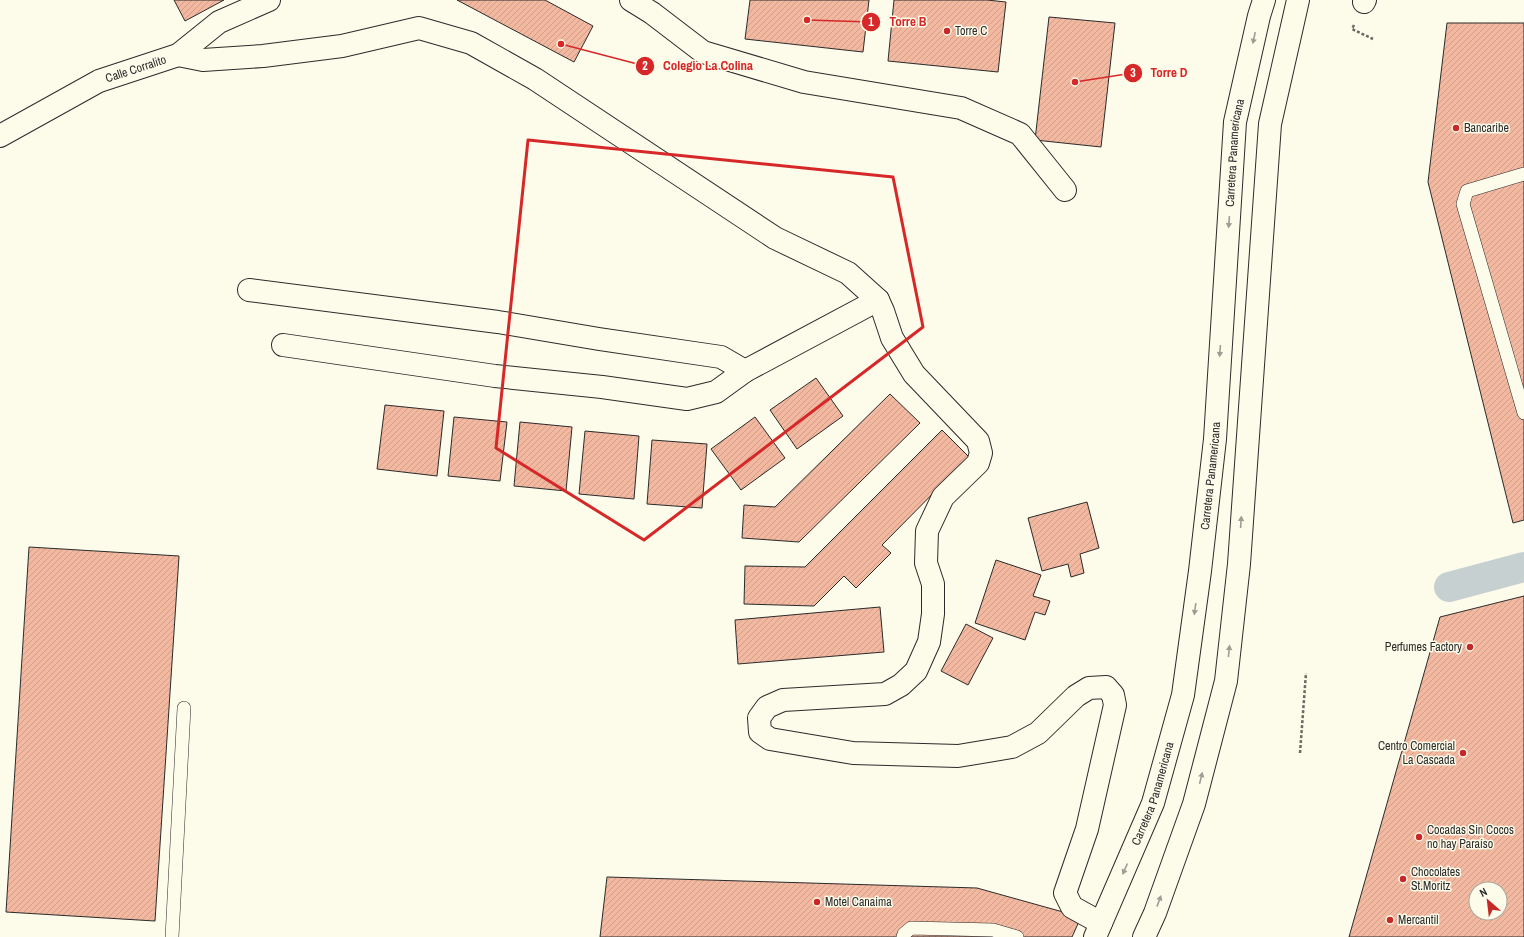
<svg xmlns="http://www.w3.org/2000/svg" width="1524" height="937" font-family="'Archivo Narrow',sans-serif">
<defs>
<pattern id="building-hatch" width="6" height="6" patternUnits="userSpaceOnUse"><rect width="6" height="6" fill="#f2b8a0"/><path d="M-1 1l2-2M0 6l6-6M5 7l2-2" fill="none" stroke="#d09e8a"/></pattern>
</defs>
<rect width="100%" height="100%" fill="#fdfbea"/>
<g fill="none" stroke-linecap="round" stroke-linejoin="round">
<path stroke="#c7d0d0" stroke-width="30" d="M1449,587L1524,567"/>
</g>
<path fill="url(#building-hatch)" stroke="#2b2b2b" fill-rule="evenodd" d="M174,0H224L185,21Z
M457,0H545L593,26L574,62Z
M750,0H869L863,52L745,39Z
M894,0H987L1006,2L998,72L888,61Z
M1049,17L1115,23L1101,147L1035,140Z
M1447,23H1524V520L1513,523L1428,182Z
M816,378L843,416L797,449L770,410Z
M890,394L920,423L799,542L742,538L744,505L775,507Z
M385,405L444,411L437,476L377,469Z
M454,417L507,422L500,481L448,476Z
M755,417L785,458L741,490L711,449Z
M520,422L572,427L566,491L514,486Z
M942,430L969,457L882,545L891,553L856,588L844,576L814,606L744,604L745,566L805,567Z
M585,431L639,436L634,499L579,494Z
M652,440L707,444L702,508L647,504Z
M1087,502L1099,548L1080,554L1084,573L1071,577L1068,564L1042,571L1028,518Z
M29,547L179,556L155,921L6,912Z
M996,560L1041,575L1033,596L1050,601L1045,615L1035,612L1025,640L975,623Z
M1524,596V937H1349L1440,617ZM1476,889H1500V913H1476Z
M880,607L884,652L738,664L735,620Z
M966,624L993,638L968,685L941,671Z
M607,877L977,888L1081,917L1072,937H600Z"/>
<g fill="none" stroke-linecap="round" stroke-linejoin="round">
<g stroke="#2b2b2b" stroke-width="14">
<path id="lane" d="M1524,174L1467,191L1463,204L1524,413
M172,937L184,708
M903,937L904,934L911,928L993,930L1017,937"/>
</g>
<g stroke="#2b2b2b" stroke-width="24">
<g id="street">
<path d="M631,0L652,13L703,52L804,82L961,108L1020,134L1065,190"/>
<path d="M1364,2L1365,0"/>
<path d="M178,55L203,60L263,56L342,46L419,28L471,43L535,79L775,238L848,273L878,300L883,311L892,338L914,374L978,441L981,453L978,463L943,497L927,531L926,563L933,584V614L929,642L916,671L901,685L885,694L783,700L767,707L759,718L760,732L770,739L853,753L958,756L1012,747L1038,733L1076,696L1089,688L1106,687L1113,695L1115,705L1087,829L1065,893L1072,907L1101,923"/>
<path id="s1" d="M0,136L99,81L178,55L219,22L269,0"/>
<path d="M249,290L498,322L599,339L721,357L745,371"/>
<path d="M283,345L495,376L602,387L687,399L716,392L745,371L878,300"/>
</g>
</g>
<g stroke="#2b2b2b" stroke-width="24">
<g id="primary">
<path id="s2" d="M1095,937L1153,803L1183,695L1200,571L1215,439L1235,122L1259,16L1264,0"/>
<path d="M1144,937L1155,913L1194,804L1226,681L1239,564L1270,124L1298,0"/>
</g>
</g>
<path stroke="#6a6964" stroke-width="2.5" stroke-dasharray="3 2" stroke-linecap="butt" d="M1354,25L1352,29L1373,39
M1300,753L1306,673"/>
<use href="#lane" stroke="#fdfbea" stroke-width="13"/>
<use href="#street" stroke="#fdfbea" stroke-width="22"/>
<use href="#primary" stroke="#fdfbea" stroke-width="22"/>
</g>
<defs><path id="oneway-solid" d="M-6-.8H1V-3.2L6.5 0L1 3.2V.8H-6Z"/></defs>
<g fill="#9e9d94">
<use href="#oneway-solid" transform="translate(1254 38) rotate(102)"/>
<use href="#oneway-solid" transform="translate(1229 222) rotate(94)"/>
<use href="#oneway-solid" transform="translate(1220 351) rotate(94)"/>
<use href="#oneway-solid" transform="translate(1241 522) rotate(-86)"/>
<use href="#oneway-solid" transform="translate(1195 609) rotate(98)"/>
<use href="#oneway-solid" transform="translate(1229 651) rotate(-84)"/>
<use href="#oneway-solid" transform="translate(1201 778) rotate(-76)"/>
<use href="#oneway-solid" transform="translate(1125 869) rotate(114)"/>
<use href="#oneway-solid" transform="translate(1159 901) rotate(-70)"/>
</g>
<path fill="none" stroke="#d62828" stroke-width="3" stroke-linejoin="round" d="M528,140L893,177L923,327L644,540L496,448Z"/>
<g fill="#c62828" stroke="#fdfbea" stroke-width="1.5">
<circle cx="947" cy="31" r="4"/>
<circle cx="1456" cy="128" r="4"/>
<circle cx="1470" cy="647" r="4"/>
<circle cx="1463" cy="753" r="4"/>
<circle cx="1419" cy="837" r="4"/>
<circle cx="1403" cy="879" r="4"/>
<circle cx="817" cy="902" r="4"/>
<circle cx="1390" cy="920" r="4"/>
</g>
<g text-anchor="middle" stroke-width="3" stroke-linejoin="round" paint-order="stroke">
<g font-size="12" fill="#2b2b2b" stroke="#fdfbea" text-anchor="start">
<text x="955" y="35">Torre C</text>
<text x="1464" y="132">Bancaribe</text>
<text x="1462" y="651" text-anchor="end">Perfumes Factory</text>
<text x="1455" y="750" text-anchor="end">Centro Comercial<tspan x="1455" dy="14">La Cascada</tspan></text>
<text x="1427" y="834">Cocadas Sin Cocos<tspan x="1427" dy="14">no hay Paraíso</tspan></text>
<text x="1411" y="876">Chocolates<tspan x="1411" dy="14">St.Moritz</tspan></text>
<text x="825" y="906">Motel Canaima</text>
<text x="1398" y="924">Mercantil</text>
</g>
<g font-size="12" fill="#2b2b2b" stroke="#fdfbea">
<text dy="4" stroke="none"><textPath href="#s1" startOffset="152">Calle Corralito</textPath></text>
<text dy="4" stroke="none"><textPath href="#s2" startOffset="803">Carretera Panamericana</textPath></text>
<text dy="4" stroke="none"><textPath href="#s2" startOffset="479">Carretera Panamericana</textPath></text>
<text dy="4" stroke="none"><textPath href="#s2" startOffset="155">Carretera Panamericana</textPath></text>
</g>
</g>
<path fill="none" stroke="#d62828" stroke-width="1.5" d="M807 20L871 22M561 44L645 66M1075 82L1133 73"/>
<g fill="#d62828" stroke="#fdfbea" stroke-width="1.5">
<circle cx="807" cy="20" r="4"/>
<circle cx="561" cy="44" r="4"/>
<circle cx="1075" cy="82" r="4"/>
<circle cx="871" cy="22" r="10"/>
<circle cx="645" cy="66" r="10"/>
<circle cx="1133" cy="73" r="10"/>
</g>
<g font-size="12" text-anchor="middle" font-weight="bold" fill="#fff">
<text x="871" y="26">1</text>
<text x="645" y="70">2</text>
<text x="1133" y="77">3</text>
</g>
<g font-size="13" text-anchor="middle" font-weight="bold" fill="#d62828" stroke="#fdfbea" stroke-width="3" stroke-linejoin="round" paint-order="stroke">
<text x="908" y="26">Torre B</text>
<text x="708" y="70">Colegio La Colina</text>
<text x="1169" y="77">Torre D</text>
</g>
<g transform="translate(1488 901) rotate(332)"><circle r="19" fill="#fdfbea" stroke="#a9a89e"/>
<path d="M0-3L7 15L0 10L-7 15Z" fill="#c62828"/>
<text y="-6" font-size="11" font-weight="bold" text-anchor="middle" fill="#2b2b2b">N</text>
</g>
</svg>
